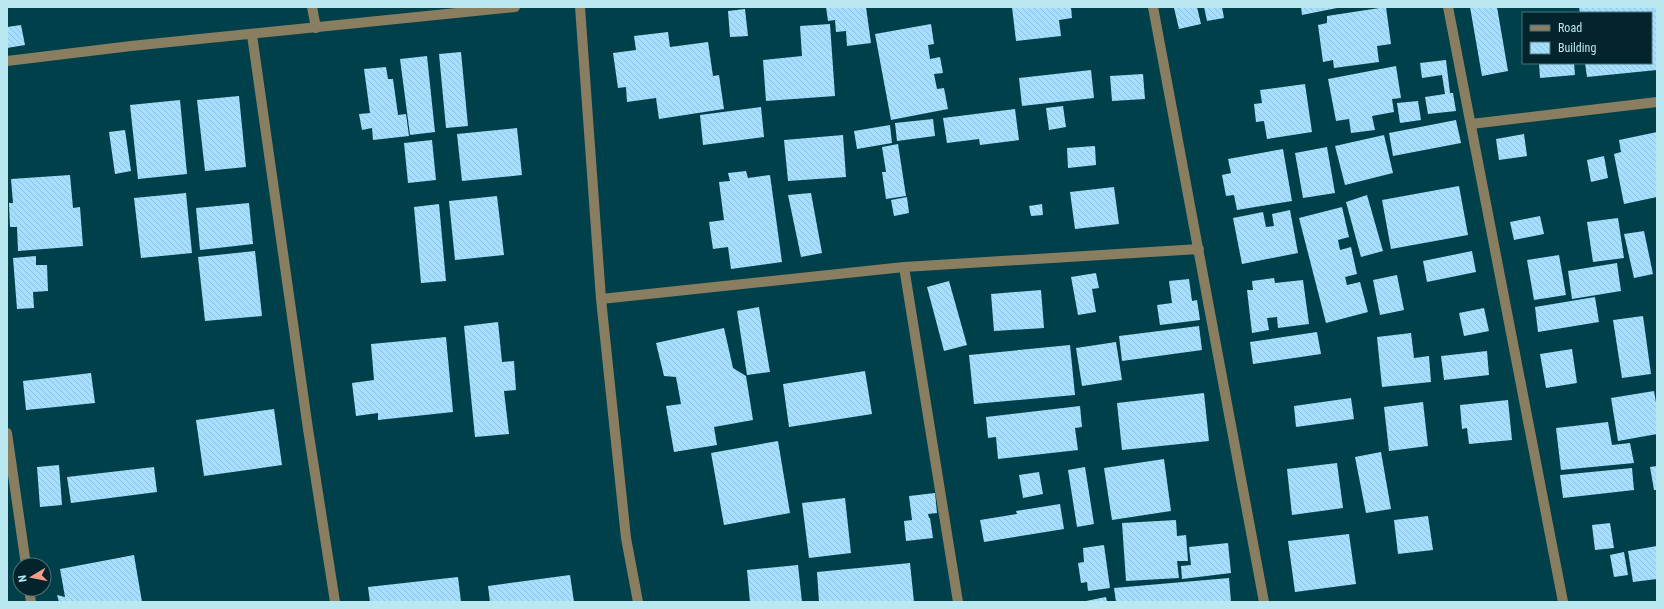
<svg xmlns="http://www.w3.org/2000/svg" width="1664" height="609" font-family="'Roboto Condensed',sans-serif">
<defs>
<pattern id="building-back-hatch" width="6" height="6" patternUnits="userSpaceOnUse"><rect width="6" height="6" fill="#a6dffd"/><path d="M-1 5l2 2M0 0l6 6M5-1l2 2" fill="none" stroke="#90c0d9"/></pattern>
</defs>
<rect width="100%" height="100%" fill="#00404a"/>
<path fill="url(#building-back-hatch)" d="M826,7H866L871,43L847,46L846,31L836,32L835,20L828,21Z
M1012,7H1071L1072,18L1059,20L1061,36L1016,41Z
M1178,7H1197L1201,24L1179,29L1174,8Z
M1204,7H1222L1224,18L1207,21Z
M1301,7H1337V8L1302,15Z
M1386,7L1391,44L1377,46L1379,62L1334,68L1333,60L1323,62L1318,25L1327,23V16Z
M1470,7H1497L1508,71L1482,76Z
M1579,7H1657V70L1587,77L1585,63H1651V13H1580Z
M745,9L748,36L730,37L728,11Z
M830,24L835,96L766,101L763,60L802,56L800,26Z
M931,24L934,44L928,45L930,59L940,57L943,73L934,74L937,89L944,88L948,109L891,120L875,34Z
M21,25L25,45L7,48V27Z
M668,32L670,47L708,42L713,76L719,75L724,109L659,119L656,98L627,102L626,87L618,88L613,53L636,50L634,36Z
M461,52L468,126L446,128L439,54Z
M427,56L435,132L410,135L400,59Z
M1446,60L1450,93H1453L1456,111L1428,114L1425,97L1445,94L1442,75L1422,78L1420,63Z
M1539,63H1574L1575,75L1540,78Z
M1396,66L1401,98L1392,99L1394,112L1372,116L1375,130L1351,133L1349,119L1336,121L1328,79Z
M386,67L388,79H393L398,115L406,114L409,136L373,140L372,128L362,130L359,114L370,113L364,69Z
M1091,70L1094,98L1022,106L1019,78Z
M1143,74L1145,99L1112,101L1110,76Z
M1305,84L1312,132L1267,139L1264,121L1256,122L1254,104L1262,103L1260,90Z
M239,96L246,167L205,171L197,100Z
M180,100L187,174L138,179L130,105Z
M1418,101L1421,120L1400,123L1397,103Z
M1063,106L1066,127L1049,130L1046,108Z
M761,107L764,137L703,145L700,115Z
M1015,109L1019,140L980,145L979,139L947,143L943,118Z
M933,119L935,136L897,141L895,123Z
M1456,120L1461,143L1393,156L1389,133Z
M890,125L892,143L857,149L854,131Z
M517,128L522,175L462,181L457,134Z
M125,130L131,171L115,174L109,132Z
M1657,132V197L1624,204L1614,154L1621,152L1619,140Z
M1524,134L1527,156L1499,160L1496,139Z
M843,135L846,177L788,181L784,140Z
M1384,135L1393,173L1345,185L1335,146Z
M432,140L436,180L408,183L404,143Z
M898,144L906,196L886,199L882,172H886L882,147Z
M1095,146L1096,165L1068,168L1067,148Z
M1327,147L1335,193L1303,198L1295,153Z
M1283,149L1292,201L1237,210L1234,195L1226,196L1222,175L1231,173L1228,159Z
M1604,156L1608,178L1591,182L1587,160Z
M746,171L748,178L770,175L782,262L731,269L728,247L713,249L709,222L724,220L719,182L730,181L728,173Z
M70,175L73,208L80,207L83,246L18,251L17,227H10L9,203H13L11,179Z
M1459,186L1468,235L1391,249L1382,200Z
M1114,187L1119,224L1075,229L1070,192Z
M186,193L192,253L141,258L134,198Z
M811,193L822,253L801,257L788,195Z
M1367,195L1383,251L1361,257L1346,202Z
M497,196L504,255L455,260L449,201Z
M907,197L909,213L894,216L891,200Z
M249,203L253,244L200,250L196,208Z
M439,204L446,281L421,283L414,207Z
M1042,204L1043,215L1031,216L1029,206Z
M1342,207L1349,237L1338,240L1340,250L1351,247L1357,274L1345,277L1347,285L1360,282L1368,312L1326,323L1299,218Z
M1290,210L1298,253L1242,264L1233,218L1263,212L1266,227L1274,226L1272,214Z
M1540,216L1544,234L1514,240L1510,222Z
M1618,218L1624,258L1593,262L1587,222Z
M1644,231L1653,274L1634,278L1624,234Z
M255,251L262,316L205,321L198,257Z
M1472,251L1476,272L1427,282L1423,261Z
M1559,255L1566,295L1534,300L1527,260Z
M36,256V265H47L48,291L33,292L34,308L17,309L13,258Z
M1617,263L1621,291L1572,299L1568,271Z
M1096,273L1099,288L1092,289L1096,312L1078,315L1071,277Z
M1397,275L1404,310L1380,315L1373,280Z
M1274,278L1275,283L1303,280L1309,324L1278,328L1277,317L1267,318L1269,330L1252,333L1247,290H1253L1252,281Z
M1189,279L1192,301L1197,300L1200,320L1160,325L1157,305L1172,303L1169,281Z
M949,281L967,345L944,351L927,287Z
M1041,290L1044,328L994,331L991,294Z
M1595,297L1599,322L1538,332L1535,307Z
M759,307L770,372L747,375L737,311Z
M1484,308L1489,331L1464,336L1459,313Z
M1643,316L1651,374L1622,378L1613,320Z
M498,322L502,362L514,361L516,390L504,391L509,434L475,437L464,326Z
M1199,326L1202,350L1122,361L1119,336Z
M724,328L733,368L746,376L753,420L714,427L717,445L674,452L666,406L681,404L676,377L664,376L656,343Z
M1317,332L1321,354L1253,364L1250,342Z
M1411,333L1414,358L1429,356L1431,382L1382,387L1377,337Z
M446,337L453,412L378,420V413L356,416L352,383L374,380L371,344Z
M1116,342L1122,380L1082,386L1076,348Z
M1070,345L1075,395L974,404L969,355Z
M1572,349L1577,383L1546,388L1540,354Z
M1487,351L1489,375L1444,380L1441,356Z
M865,371L872,414L789,427L783,384Z
M91,373L95,403L26,410L23,381Z
M1654,391L1657,408V434L1618,441L1611,398Z
M1204,393L1209,441L1122,450L1117,403Z
M1351,398L1354,419L1296,427L1294,406Z
M1508,400L1512,440L1469,444L1467,428L1462,429L1460,405Z
M1423,402L1428,446L1389,451L1384,407Z
M1080,406L1082,427L1075,428L1078,450L998,459L996,437L988,438L986,417Z
M274,409L282,465L204,476L196,420Z
M1608,422L1612,445L1630,443L1634,463L1561,470L1556,428Z
M778,441L790,513L724,525L711,453Z
M1381,452L1391,509L1366,513L1355,457Z
M1164,459L1171,511L1112,520L1104,468Z
M1337,463L1343,508L1292,515L1287,469Z
M59,465L62,505L40,507L37,467Z
M1657,466V490H1654L1650,467Z
M154,467L157,492L71,503L67,477Z
M1085,467L1094,524L1077,527L1068,470Z
M1632,468L1634,490L1563,498L1560,475Z
M1039,472L1043,494L1023,498L1019,475Z
M935,493L937,513L928,514L929,518H930L933,538L906,541L904,521L912,520L909,496Z
M845,498L851,553L809,558L802,503Z
M1060,504L1064,529L984,542L980,520L1017,514L1016,511Z
M1428,516L1433,550L1398,554L1394,520Z
M1176,520L1177,536L1186,535L1188,561H1177L1179,578L1126,581L1122,523Z
M1610,523L1614,548L1595,550L1592,525Z
M1349,534L1356,584L1295,592L1288,541Z
M1228,543L1231,573L1182,579L1181,566L1191,565L1189,547Z
M1104,545L1110,588L1088,591L1087,582L1081,583L1078,563L1084,562L1083,548Z
M1657,546V579L1633,582L1628,551Z
M1624,552L1628,575L1614,577L1610,555Z
M134,555L142,602H59L57,595L65,597L60,569Z
M910,563L914,602H819L817,572Z
M798,565L802,602H750L747,570Z
M570,575L574,602H490L488,586Z
M458,577L461,602H370L368,587Z
M1229,578L1231,602H1116L1114,588Z
M1106,597L1107,602H1086V601Z"/>
<g fill="none" stroke-linecap="round" stroke-linejoin="round">
<path stroke="#897e60" stroke-width="10" d="M312,7L316,28
M580,7L601,299L626,538L638,602
M1153,7L1264,602
M1448,7L1563,602
M252,35L308,429L335,602
M7,61L131,46L515,7
M1471,124L1657,102
M904,267L958,602
M601,299L904,267L1199,249
M7,433L26,565
M29,589L31,602"/>
</g>
<rect width="1664" height="609" fill="none" stroke="#b9e8f1" stroke-width="16"/>
<rect x="1522" y="12" width="130" height="52" fill="#02242a" stroke="#4b727a"/>
<rect x="1530" y="25" width="20" height="6" fill="#897e60" stroke="#4b727a"/>
<text x="1558" y="32" font-size="12" fill="#b9e8f1">Road</text>
<rect x="1530" y="42" width="20" height="12" fill="url(#building-back-hatch)" stroke="#4b727a"/>
<text x="1558" y="52" font-size="12" fill="#b9e8f1">Building</text>
<g transform="translate(32 577) rotate(260)"><circle r="19" fill="#02242a" stroke="#4b727a"/>
<path d="M0-3L7 15L0 10L-7 15Z" fill="#f49d8d"/>
<text y="-6" font-size="11" font-weight="bold" text-anchor="middle" fill="#b9e8f1">N</text>
</g>
</svg>
